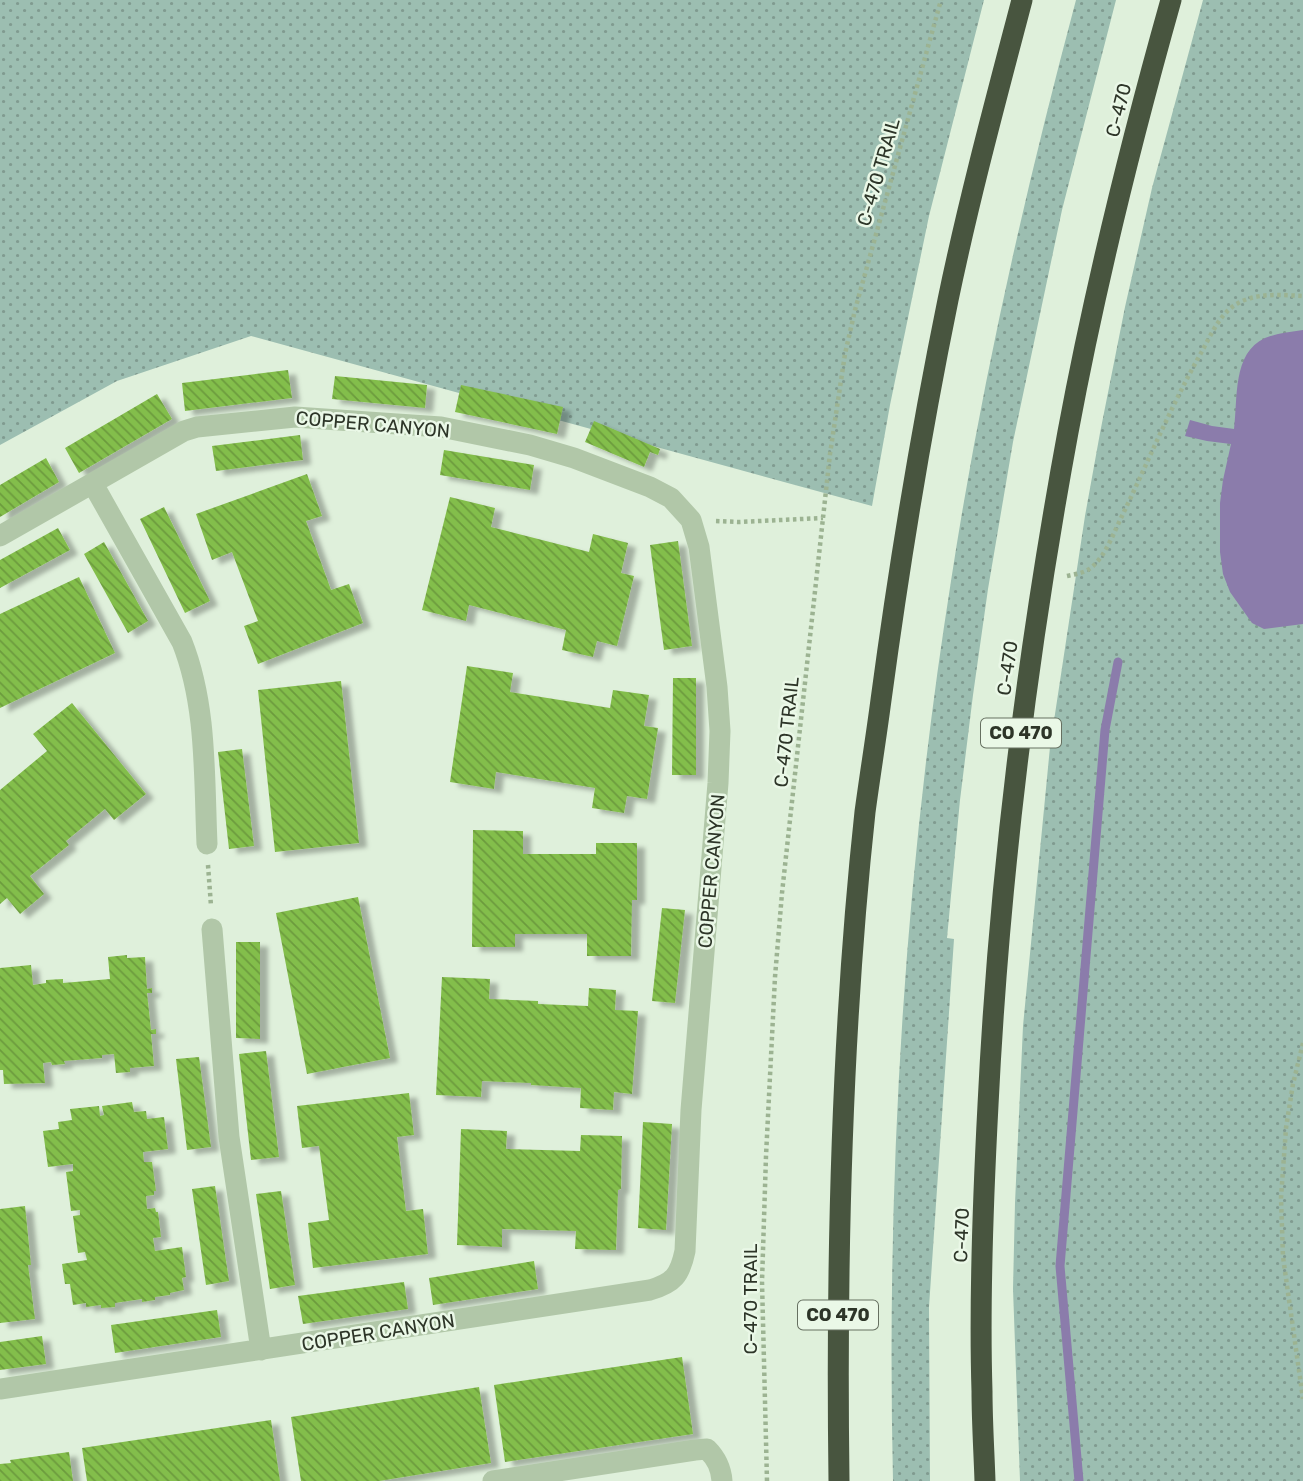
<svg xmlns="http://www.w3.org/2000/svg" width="1303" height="1481" font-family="Rubik,sans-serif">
<defs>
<pattern id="grass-dots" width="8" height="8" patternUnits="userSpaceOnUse" patternTransform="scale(1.75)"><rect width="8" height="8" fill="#9cbeb1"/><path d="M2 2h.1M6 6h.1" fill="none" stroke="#809b90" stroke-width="1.8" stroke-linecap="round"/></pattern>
<pattern id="building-back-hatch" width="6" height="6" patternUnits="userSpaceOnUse" patternTransform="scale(1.75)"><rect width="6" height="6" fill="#83be4b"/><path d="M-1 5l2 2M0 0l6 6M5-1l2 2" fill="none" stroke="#6c9b3e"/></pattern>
<filter id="shadow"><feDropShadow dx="8" dy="4.5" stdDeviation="2" flood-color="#0004"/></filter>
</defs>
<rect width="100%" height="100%" fill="#dff0db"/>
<path fill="url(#grass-dots)" d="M0,0H984L929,216L890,405L872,506L251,336L117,381L0,445Z
M1076,0H1116L1062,210L1013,442L988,589L973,695L960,800L947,938L954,939L929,1307L930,1481H893C886,1180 904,878 951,581C981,385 1025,191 1076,0Z
M1203,0H1303V1481H1020L1013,1289L1015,1203L1023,1026L1050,747L1085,516L1100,433L1125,307L1152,188Z"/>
<path fill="#8b7cab" d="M1303,330V624L1264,629L1252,623L1230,592L1223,574L1220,552V503L1223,480L1231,444L1207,441L1185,436L1190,420L1212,426L1234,429C1238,399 1232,353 1265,338C1277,333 1290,332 1303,330Z"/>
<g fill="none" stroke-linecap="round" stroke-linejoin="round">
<path stroke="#8b7cab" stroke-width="9" d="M1079,1481L1060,1266L1105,730L1118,662"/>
</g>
<path fill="url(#building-back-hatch)" filter="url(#shadow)" d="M288,370L292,398L185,411L182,383Z
M335,376L427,385L425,408L332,399Z
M461,385L563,407L557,434L455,412Z
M157,394L172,419L79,473L65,448Z
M594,421L660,449L658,455L650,452L644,467L585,442Z
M300,435L303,460L216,471L212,446Z
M444,450L534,465L530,490L440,475Z
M46,458L59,482L0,517V485Z
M307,474L322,516L306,521L331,590L349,584L363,623L258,664L244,626L258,621L232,552L212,560L196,514Z
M450,497L495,508L491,527L589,552L593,534L628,543L621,573L634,576L617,646L597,641L593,657L562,650L566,630L469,605L466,621L422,610Z
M164,507L210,601L185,613L140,519Z
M58,528L70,550L0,588V560Z
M678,541L692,646L664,650L650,545Z
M104,542L148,621L128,633L84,554Z
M79,577L115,653L0,708V614Z
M467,666L513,673L510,692L610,708L613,690L649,695L644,726L658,728L647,799L627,796L624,813L592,808L595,788L496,772L494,789L450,782Z
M673,678H696V775H672Z
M341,681L359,843L275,852L258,690Z
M72,703L146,794L114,820L105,809L66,841L69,845L30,876L44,894L20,914L7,898L0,904V790L47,751L33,734Z
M242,749L254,846L229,849L218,752Z
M473,830L523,831V854H596V843H637V900H632L631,956H587V934H515V947H472Z
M358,897L390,1058L307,1074L276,913Z
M662,908L685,910L675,1003L652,1001Z
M236,942H260V1039L236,1038Z
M127,955V958L145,957L147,989L152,988V993H147L151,1030L156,1029V1034H151L154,1066L130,1068V1072L116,1073L114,1054L102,1055V1058L64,1061L65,1064L52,1065L51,1062L43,1063L45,1083L4,1084L3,1070H0V968L31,965L33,985L46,983V980L63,979V983L110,979L108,957Z
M442,977L490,979L489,999L538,1001V1004L588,1006L589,988L616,990L615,1010L638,1011L632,1094L614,1092L613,1110L580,1108L581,1088L531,1085V1083L482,1081L481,1097L436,1095Z
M266,1051L279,1157L251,1160L239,1054Z
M199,1057L211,1147L187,1150L176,1059Z
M409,1093L414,1135L397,1137L406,1211L423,1209L428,1254L313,1268L308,1223L329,1220L319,1146L302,1148L297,1106Z
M132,1102L134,1112L146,1111L147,1119L164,1117L168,1149L143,1152L144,1162H152L156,1191H154V1195L146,1196L147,1209L155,1208L156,1212H158L161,1237L153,1238L155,1251L182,1247L186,1277L182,1278L184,1290L170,1293V1295L155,1297V1300L142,1302V1299L115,1303V1307L101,1308V1305L86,1307V1303L73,1305L70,1284H65L62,1264L87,1260L85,1252L78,1253L73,1216L80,1215V1210L71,1211L66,1172L73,1171V1164L48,1167L43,1131L59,1129L58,1122L72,1120L70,1109L99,1106L100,1116L104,1115L102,1106Z
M643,1122L672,1124L666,1230L638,1228Z
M461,1129L507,1131L506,1149L580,1151L581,1135L622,1136L621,1189L618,1190L616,1250L575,1249L576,1231L502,1229V1247L457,1245Z
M215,1186L229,1281L206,1285L192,1189Z
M281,1191L295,1285L270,1289L256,1194Z
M25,1206L31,1265H28L35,1319L0,1323V1209Z
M534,1261L538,1289L433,1305L429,1278Z
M404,1282L408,1309L303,1324L298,1296Z
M217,1310L221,1337L115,1353L111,1325Z
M42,1336L46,1364L0,1370V1342Z
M682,1357L693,1434L505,1462L494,1385Z
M479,1387L491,1463L379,1481H301L291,1417Z
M271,1420L280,1481H87L82,1448Z
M69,1452L73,1481H0V1464L11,1463L10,1460Z"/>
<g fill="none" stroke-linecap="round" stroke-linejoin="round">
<path stroke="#9cb392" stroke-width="4.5" stroke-dasharray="3.5 3.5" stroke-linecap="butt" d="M716,521L739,522L823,518
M1067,576C1076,574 1085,573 1092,567C1106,555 1114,532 1122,516C1148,462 1171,406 1201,353C1210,337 1219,315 1235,305C1255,292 1281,295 1303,296
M208,865L211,906
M1303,1043L1293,1084L1286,1128L1281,1198L1283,1257L1303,1399
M767,1481L762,1282L766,1156L775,977L782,893L830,454L845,354L855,310L941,0"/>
<path stroke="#b1c7a8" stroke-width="21" d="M93,484L182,642C207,705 204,776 207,844
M0,536L184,431L197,427L295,417L441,427L530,445L574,458L650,487L671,498L691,520L699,547L717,687L720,731L718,783L691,1110L685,1251C680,1275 674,1283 650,1290L0,1389
M212,929L229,1137L261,1350
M493,1481L695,1450L707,1449C717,1459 721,1468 722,1481"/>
<path stroke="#48553f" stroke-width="21" d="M839,1481C836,1258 841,1034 865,812C870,775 876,738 881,700C899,566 921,432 948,300C969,199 996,99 1022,0
M985,1481C984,1451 982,1421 982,1391C979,1296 983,1200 988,1105C999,879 1027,654 1068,432C1095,287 1131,142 1171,0"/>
</g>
<g text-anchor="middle" stroke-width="5" stroke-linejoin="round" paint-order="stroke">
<g fill="#eaf8e7" stroke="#667061" stroke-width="2">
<rect x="981" y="718.5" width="80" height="29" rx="5"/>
<rect x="798" y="1300.5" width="80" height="29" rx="5"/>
</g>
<g font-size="18" font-weight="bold" fill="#2d3528">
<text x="1021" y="739">CO 470</text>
<text x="838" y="1321">CO 470</text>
</g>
<g font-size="19" fill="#2d3528" stroke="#eaf8e7">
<text transform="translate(1118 110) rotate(-76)" y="7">C-470</text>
<text transform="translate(878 172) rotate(-74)" y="7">C-470 TRAIL</text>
<text transform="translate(373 424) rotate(5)" y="7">COPPER CANYON</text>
<text transform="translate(1007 668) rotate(-82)" y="7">C-470</text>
<text transform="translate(786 732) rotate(-84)" y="7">C-470 TRAIL</text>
<text transform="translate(711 871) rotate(-85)" y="7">COPPER CANYON</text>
<text transform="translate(961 1235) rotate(-88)" y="7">C-470</text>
<text transform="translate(750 1299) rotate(-90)" y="7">C-470 TRAIL</text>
<text transform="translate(378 1332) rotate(-9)" y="7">COPPER CANYON</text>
</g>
</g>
</svg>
